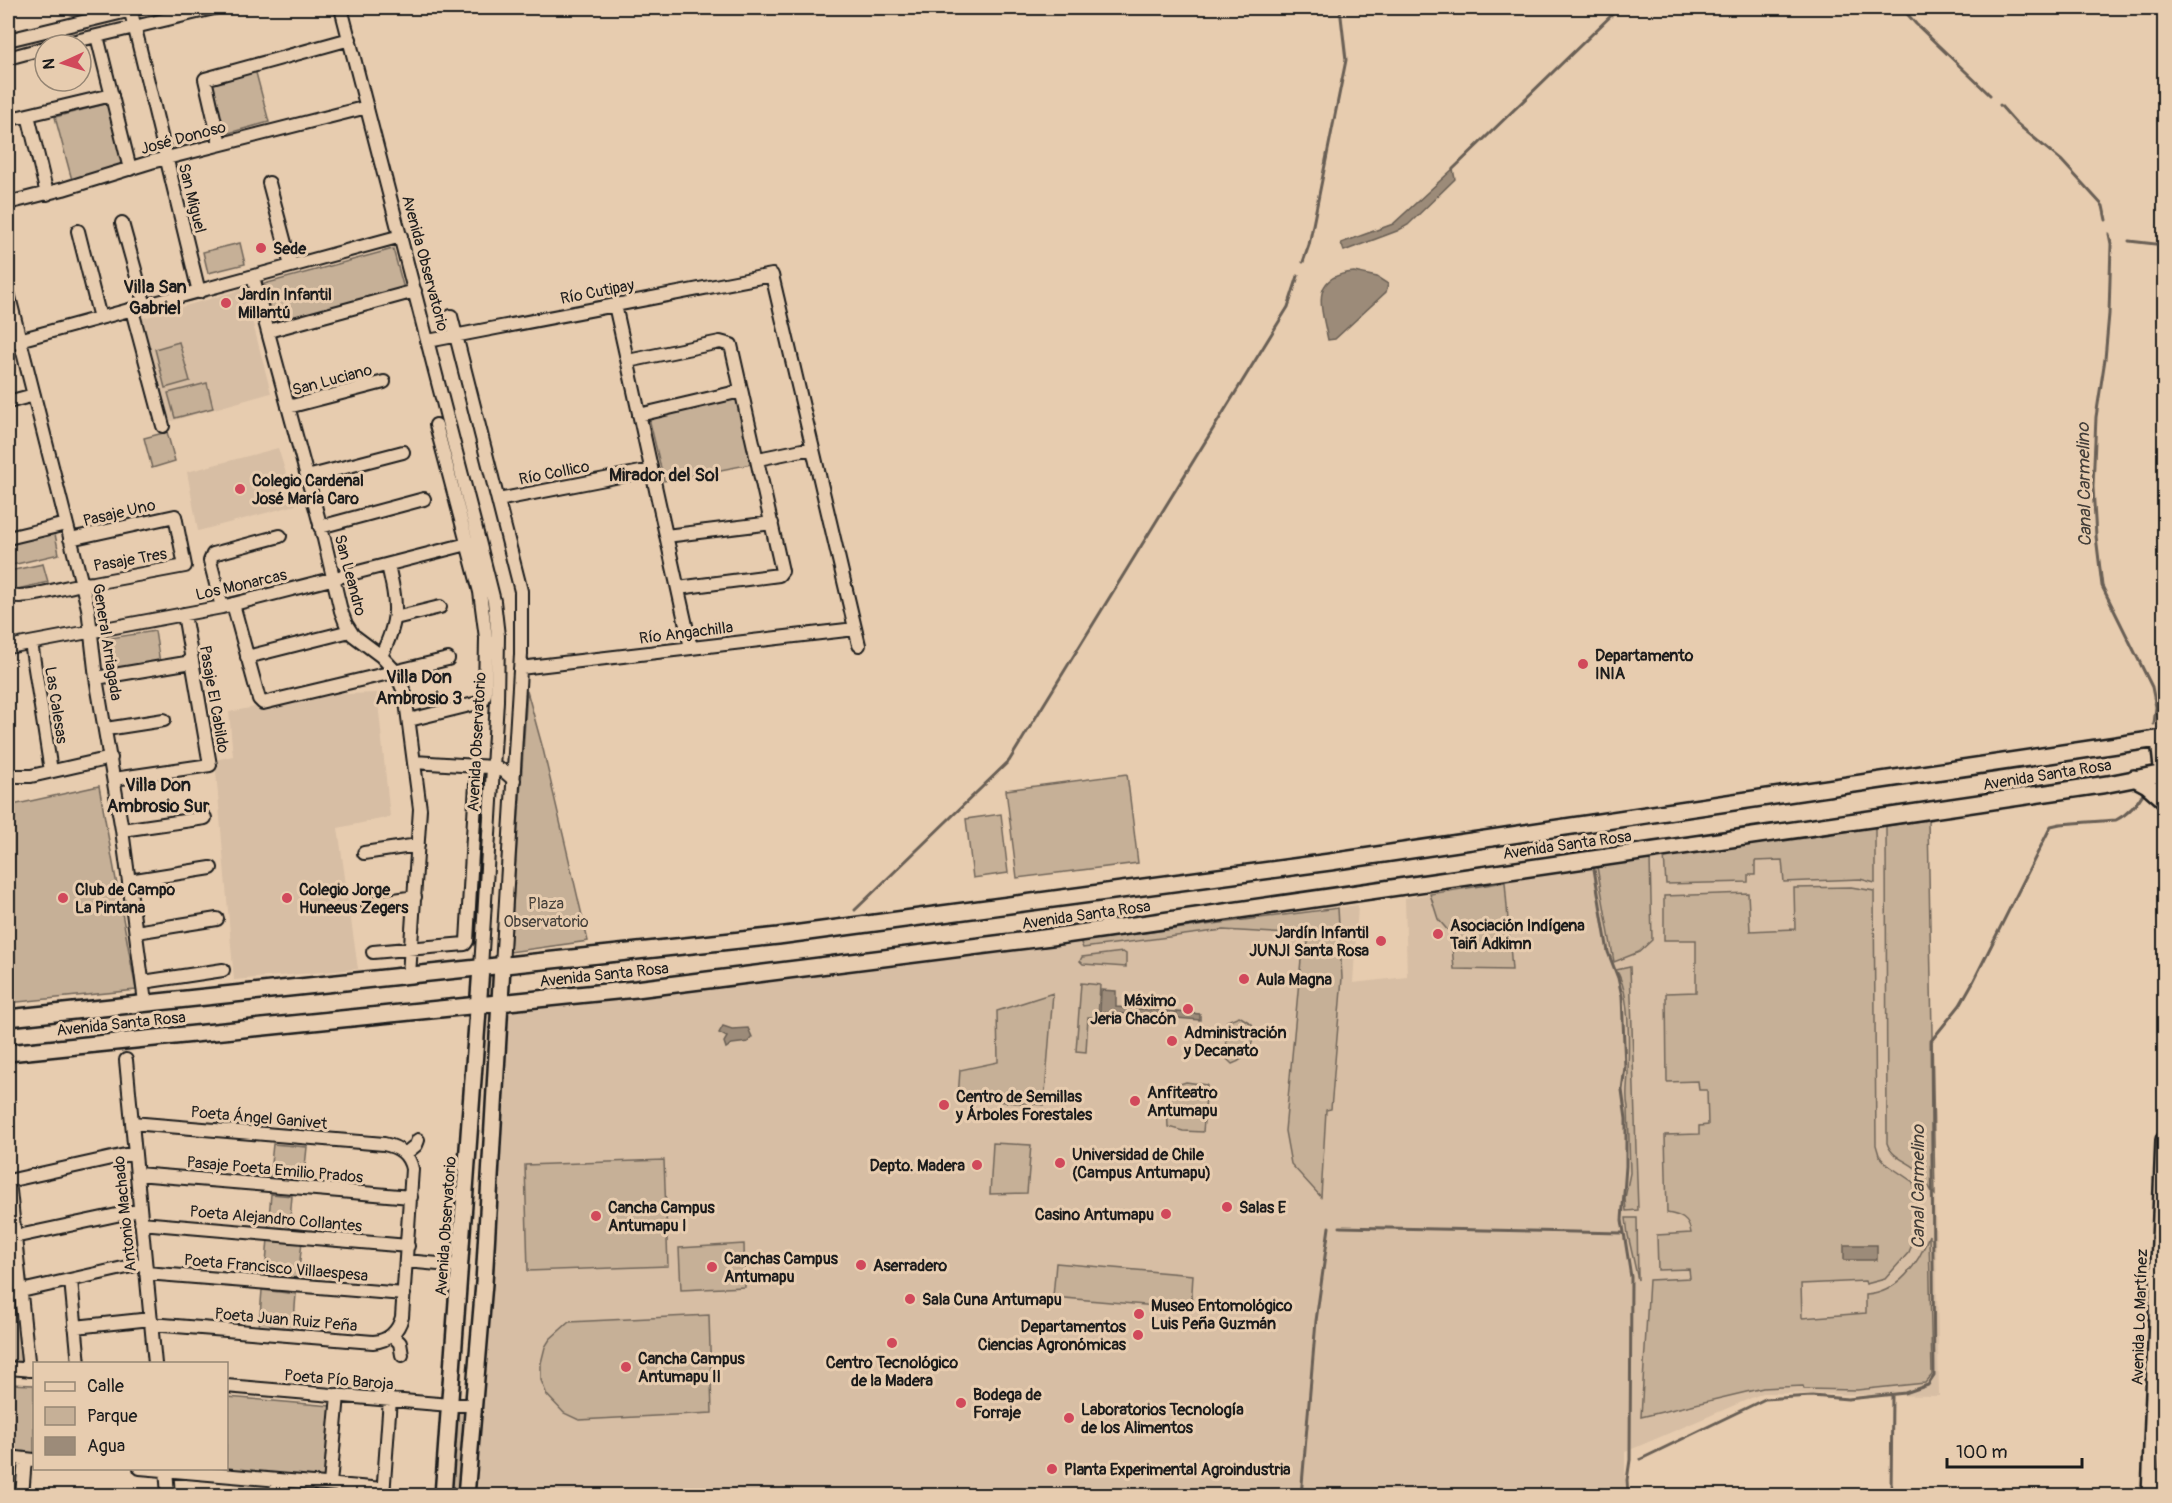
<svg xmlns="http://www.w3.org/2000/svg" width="2172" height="1503" font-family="Pangolin,sans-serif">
<rect width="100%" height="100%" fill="#e7ccaf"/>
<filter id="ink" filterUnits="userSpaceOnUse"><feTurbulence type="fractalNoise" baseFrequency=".0167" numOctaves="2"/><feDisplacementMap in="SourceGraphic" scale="12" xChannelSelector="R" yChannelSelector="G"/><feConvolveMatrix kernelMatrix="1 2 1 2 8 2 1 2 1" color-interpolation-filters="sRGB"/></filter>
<g filter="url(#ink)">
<path fill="#d7bea4" d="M244,289L271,393L168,422L140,319Z
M278,448L296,505L198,531L187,472Z
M340,691L347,694L377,693L390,817L338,828L358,969L234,980L215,760L233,756L229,712Z
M1928,820L1939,1396L1763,1393L1625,1452V1495L474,1496L509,1015L514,1010L859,970L1358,905L1353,983L1407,977L1405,898L1664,856Z"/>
<path fill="#c6b097" stroke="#71665a" stroke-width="1.5" d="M255,69L269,122L225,134L211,80Z
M109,103L123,165L72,180L55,117Z
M240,243L245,264L208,273L203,252Z
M393,249L404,289L275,324L264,284Z
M179,342L190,381L165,388L155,349Z
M207,383L213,408L175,418L168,393Z
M736,398L752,464L664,481L649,418Z
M167,432L175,461L152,468L144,438Z
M55,534L59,554L8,566V544Z
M43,564L48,582L13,590L9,571Z
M155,631L160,663L110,671L104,639Z
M527,691L543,749L588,941L510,952Z
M1127,774L1138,863L1017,878L1006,790Z
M99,786L136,990L8,1003V806Z
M1001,814L1008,873L973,878L966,819Z
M1928,820L1935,1195C1928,1188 1928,1183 1922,1175C1913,1161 1893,1161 1887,1143L1886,826Z
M1875,826V883L1860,879L1784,882L1782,860L1755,861V875H1748V882L1666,884L1664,856Z
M1650,858L1652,940L1639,952L1614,962L1597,867Z
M1505,882L1512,970L1454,969L1451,934L1438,919L1430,894Z
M1851,887L1874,891L1876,1145L1879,1155L1888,1165L1913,1182L1915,1189L1917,1233L1909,1252L1885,1279L1866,1284L1865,1281L1801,1284L1802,1318L1866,1313V1295C1898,1293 1919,1264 1929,1235L1932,1375L1925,1383L1857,1390L1804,1389L1803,1386L1763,1388L1641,1417L1649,1280L1690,1278L1689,1269L1658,1270L1657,1235L1691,1233C1689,1219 1680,1215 1667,1213L1665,1135L1699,1134V1126L1708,1125L1707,1090H1699L1698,1081L1667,1082L1666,993L1696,992V940H1664V896L1748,893L1750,931L1795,929L1794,888Z
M1338,908L1342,978L1331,1109L1326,1110L1321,1197L1291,1164L1285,1131L1302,949L1308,945L1307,935L1223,930L1083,948L1081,943L1082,941Z
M1123,952L1126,954V967L1083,964L1080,961L1082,957Z
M1630,967L1638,1210L1626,1211L1625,1198L1630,1173L1628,1107C1625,1095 1628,1083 1628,1071C1629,1045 1630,990 1616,970Z
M1081,983L1100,985L1098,1017H1088L1086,1052L1076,1051Z
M1053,993L1044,1105L958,1098L960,1070L998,1062L997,1011Z
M1239,1016L1252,1024C1256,1041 1250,1058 1232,1064L1227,1059C1229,1045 1222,1033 1227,1021Z
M1186,1082L1207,1085L1203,1132L1183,1131L1168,1127L1167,1107L1171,1087Z
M993,1143L1031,1145L1027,1193L990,1194Z
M273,1144L307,1147L303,1186L269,1183Z
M664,1160L668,1266L528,1271L525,1165Z
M271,1194L292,1196L289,1231L268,1230Z
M8,1206L24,1365L8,1364Z
M1626,1218H1637L1638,1280L1628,1235Z
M268,1238L302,1241L298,1280L265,1277Z
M744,1244L745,1287L681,1290L679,1248Z
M1056,1263L1193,1275L1191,1309L1053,1297Z
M262,1290L296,1294L293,1333L259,1329Z
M709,1315L712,1413L579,1420L564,1413L547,1395L541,1380V1363L545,1347L550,1339L569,1322Z
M8,1384L34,1385V1454L8,1452Z
M227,1397L331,1406L327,1479L226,1472Z
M453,1411L472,1413L465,1495L447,1496Z"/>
<path fill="#9c8b79" stroke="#695f54" stroke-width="1.5" d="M1453,169L1455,179L1408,225L1397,231L1344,251L1341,243L1393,224Z
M1354,272L1377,277L1388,284L1386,292L1335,339L1328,340C1322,309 1308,276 1354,272Z
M1101,990L1116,991V1007L1200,1014V1020L1100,1012Z
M723,1026L732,1029L748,1028L752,1037L748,1042L732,1044L726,1048L724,1042L727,1037L719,1033Z
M1844,1245H1877V1260H1844Z"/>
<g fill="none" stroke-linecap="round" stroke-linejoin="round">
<path stroke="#695f54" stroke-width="3" d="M1902,8L1916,24L1990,95
M2000,105L2016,123L2062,161L2103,206L2106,220
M1453,169L1619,8
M2109,234L2111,244L2109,314L2105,359L2096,417L2093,487L2096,536L2102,586L2152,687L2156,707L2154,724
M2129,241L2164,245
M1303,262L1309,245L1346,60L1340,8
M1594,869L1608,952L1618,978L1622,996L1625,1067L1622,1090L1626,1119V1166L1622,1220L1631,1277L1630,1460L1627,1480L1628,1496
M855,910L1009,761L1288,307L1298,276
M1340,1227L1622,1233
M1641,1459L1765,1399L1812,1396L1848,1399L1905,1393L1928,1385L1934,1376L1931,1041L1960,1005L1973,982L2051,826L2060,824L2116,820C2130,813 2138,803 2145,790
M1301,1496L1316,1321L1329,1227
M1891,1496L1892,1395"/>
<g stroke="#1c1c1c" stroke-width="16">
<path id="minor" d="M130,8L199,292
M341,8L479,541L494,601L498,636L497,701L481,968
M97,36L130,169
M8,40L140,8
M59,45L214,8
M8,58L45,48
M28,115L47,194
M15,118L112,95
M220,144L205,79L350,39
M269,183L291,266
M8,203L63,189L151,162L367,107
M122,223L145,306
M78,231L100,318
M253,277L324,539L341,611L346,624L353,635L381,656L395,671L405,694L420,809L409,975
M8,293L88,608L96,678L122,830L145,1002
M615,305L691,648
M132,310L163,426
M451,316L521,591V654L502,966
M268,331L415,291
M428,341L772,275L859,645
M8,343L401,236
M628,361L720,342L731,345L782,571L779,575L678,588
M8,402L34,395
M288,407L384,382
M639,415L741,391
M758,459L812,448
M307,477L403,452
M498,500L651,470
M320,527L424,499
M666,536L772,523
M8,538L66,524
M8,594C25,602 71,583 94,583L185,566L175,516L70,539
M233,604L259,699L263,703L448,659
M222,607L210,561L213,554L280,536
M395,618L440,607
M31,643L51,771
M8,647L222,607L479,541
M381,656C400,618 397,605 388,565
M247,657L350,631
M520,668L855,629
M96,678L192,662
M409,720L478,703L483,700L485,694L486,638L480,592L436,425
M106,729L164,720
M414,762L493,767L504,771L514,780
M8,776H31L111,758
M114,779L210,765L184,614
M122,830L205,818
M364,853L418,845
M129,881L211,868
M367,904L415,897
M136,932L217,919
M373,952L465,944L467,941L477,766
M143,982L223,970
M126,1060L155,1364
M132,1123L384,1144C399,1147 409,1154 412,1169L402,1317C398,1332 388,1341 373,1342L151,1324
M405,1154L416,1145L418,1140
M137,1174L411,1197
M8,1181L134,1153
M9,1181L29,1370
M141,1223L408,1246
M9,1238L140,1210
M406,1261L460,1266
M146,1273L404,1294
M71,1280L79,1364
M8,1294L145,1263
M75,1327L151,1319
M392,1335L400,1343L402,1355
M8,1368L34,1370
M226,1386L450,1405H474
M8,1457L34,1460
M140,1468L383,1489
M166,1468L168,1496
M2151,1476L2164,1477
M330,1484L338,1395
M22,1496L25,1459
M276,1496L277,1480
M383,1496L390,1399"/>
</g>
<g stroke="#1c1c1c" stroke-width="20">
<path id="major" d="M2159,739L2164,787
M2134,778L2147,785L2164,800
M8,1018L778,936L1330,862L2164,738
M8,1053L636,989L1051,937L1884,817L2108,784L2164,773
M443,1496L481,968
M466,1496L484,1283L502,966
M2150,1496L2164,1140"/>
</g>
<use href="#minor" stroke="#e7ccaf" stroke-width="12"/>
<use href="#major" stroke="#e7ccaf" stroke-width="15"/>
</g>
</g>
<g fill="#d1495b" stroke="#e7ccaf" stroke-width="2">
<circle cx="261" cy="248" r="6"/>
<circle cx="226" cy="303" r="6"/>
<circle cx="240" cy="489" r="6"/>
<circle cx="1583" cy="664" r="6"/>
<circle cx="63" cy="898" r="6"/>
<circle cx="287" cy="898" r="6"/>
<circle cx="1438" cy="934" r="6"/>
<circle cx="1381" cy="941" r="6"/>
<circle cx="1244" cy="979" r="6"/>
<circle cx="1188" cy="1009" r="6"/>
<circle cx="1172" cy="1041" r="6"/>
<circle cx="1135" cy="1101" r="6"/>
<circle cx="944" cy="1105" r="6"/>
<circle cx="1060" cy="1163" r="6"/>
<circle cx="977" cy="1165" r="6"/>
<circle cx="1227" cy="1207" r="6"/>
<circle cx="1166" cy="1214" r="6"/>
<circle cx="596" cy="1216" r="6"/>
<circle cx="861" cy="1265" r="6"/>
<circle cx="712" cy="1267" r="6"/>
<circle cx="910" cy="1299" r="6"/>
<circle cx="1139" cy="1314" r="6"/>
<circle cx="1138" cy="1335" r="6"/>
<circle cx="892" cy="1343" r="6"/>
<circle cx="626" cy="1367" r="6"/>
<circle cx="961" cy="1403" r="6"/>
<circle cx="1069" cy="1418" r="6"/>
<circle cx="1052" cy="1469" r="6"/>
</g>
<g text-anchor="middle" stroke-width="6" stroke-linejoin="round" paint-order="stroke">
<g font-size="16" fill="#1c1c1c" stroke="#e7ccaf">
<text transform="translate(183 137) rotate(-15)" y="6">José Donoso</text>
<text transform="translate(193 198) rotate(76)" y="6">San Miguel</text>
<text transform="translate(426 263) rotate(75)" y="6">Avenida Observatorio</text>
<text transform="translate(597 291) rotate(-11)" y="6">Río Cutipay</text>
<text transform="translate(332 379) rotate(-15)" y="6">San Luciano</text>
<text transform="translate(554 472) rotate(-11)" y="6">Río Collico</text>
<text transform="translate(119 512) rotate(-13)" y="6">Pasaje Uno</text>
<text transform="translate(130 559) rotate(-10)" y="6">Pasaje Tres</text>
<text transform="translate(351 575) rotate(75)" y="6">San Leandro</text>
<text transform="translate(241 584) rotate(-13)" y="6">Los Monarcas</text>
<text transform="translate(686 632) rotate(-7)" y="6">Río Angachilla</text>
<text transform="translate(108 642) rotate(81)" y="6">General Arriagada</text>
<text transform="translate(215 699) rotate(80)" y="6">Pasaje El Cabildo</text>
<text transform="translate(57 705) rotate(81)" y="6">Las Calesas</text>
<text transform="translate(476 742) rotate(-87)" y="6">Avenida Observatorio</text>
<text transform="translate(2047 774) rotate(-9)" y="6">Avenida Santa Rosa</text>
<text transform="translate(1567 844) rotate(-8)" y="6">Avenida Santa Rosa</text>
<text transform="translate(1086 914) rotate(-8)" y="6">Avenida Santa Rosa</text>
<text transform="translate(604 974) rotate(-6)" y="6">Avenida Santa Rosa</text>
<text transform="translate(121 1023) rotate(-6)" y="6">Avenida Santa Rosa</text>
<text transform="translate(259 1117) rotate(5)" y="6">Poeta Ángel Ganivet</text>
<text transform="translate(275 1169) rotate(5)" y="6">Pasaje Poeta Emilio Prados</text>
<text transform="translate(124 1214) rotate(-96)" y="6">Antonio Machado</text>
<text transform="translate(276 1218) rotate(5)" y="6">Poeta Alejandro Collantes</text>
<text transform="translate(445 1226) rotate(-86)" y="6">Avenida Observatorio</text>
<text transform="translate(276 1267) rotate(5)" y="6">Poeta Francisco Villaespesa</text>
<text transform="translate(2139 1317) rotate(-88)" y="6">Avenida Lo Martínez</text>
<text transform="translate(286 1319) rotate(5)" y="6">Poeta Juan Ruiz Peña</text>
<text transform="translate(339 1379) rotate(5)" y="6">Poeta Pío Baroja</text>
</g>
<g font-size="16" font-weight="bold" fill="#1c1c1c" stroke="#e7ccaf" text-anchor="start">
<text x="273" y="254">Sede</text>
<text x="238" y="300">Jardín Infantil<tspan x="238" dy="18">Millantú</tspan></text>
<text x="252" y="486">Colegio Cardenal<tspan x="252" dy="18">José María Caro</tspan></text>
<text x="1595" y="661">Departamento<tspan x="1595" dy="18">INIA</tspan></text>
<text x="75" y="895">Club de Campo<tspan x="75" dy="18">La Pintana</tspan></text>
<text x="299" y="895">Colegio Jorge<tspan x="299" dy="18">Huneeus Zegers</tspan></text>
<text x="1450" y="931">Asociación Indígena<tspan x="1450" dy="18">Taiñ Adkimn</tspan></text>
<text x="1369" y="938" text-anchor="end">Jardín Infantil<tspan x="1369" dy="18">JUNJI Santa Rosa</tspan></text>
<text x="1256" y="985">Aula Magna</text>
<text x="1176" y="1006" text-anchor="end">Máximo<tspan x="1176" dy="18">Jeria Chacón</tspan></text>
<text x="1184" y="1038">Administración<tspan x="1184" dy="18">y Decanato</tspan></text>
<text x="1147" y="1098">Anfiteatro<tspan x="1147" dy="18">Antumapu</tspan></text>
<text x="956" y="1102">Centro de Semillas<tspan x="956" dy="18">y Árboles Forestales</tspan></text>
<text x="1072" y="1160">Universidad de Chile<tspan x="1072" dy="18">(Campus Antumapu)</tspan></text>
<text x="965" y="1171" text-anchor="end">Depto. Madera</text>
<text x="608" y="1213">Cancha Campus<tspan x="608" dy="18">Antumapu I</tspan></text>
<text x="1239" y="1213">Salas E</text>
<text x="1154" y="1220" text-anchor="end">Casino Antumapu</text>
<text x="724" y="1264">Canchas Campus<tspan x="724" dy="18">Antumapu</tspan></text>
<text x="873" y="1271">Aserradero</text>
<text x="922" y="1305">Sala Cuna Antumapu</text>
<text x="1151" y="1311">Museo Entomológico<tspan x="1151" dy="18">Luis Peña Guzmán</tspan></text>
<text x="1126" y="1332" text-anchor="end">Departamentos<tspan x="1126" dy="18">Ciencias Agronómicas</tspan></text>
<text x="638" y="1364">Cancha Campus<tspan x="638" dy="18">Antumapu II</tspan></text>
<text x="892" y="1368" text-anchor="middle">Centro Tecnológico<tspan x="892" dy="18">de la Madera</tspan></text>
<text x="973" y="1400">Bodega de<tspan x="973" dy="18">Forraje</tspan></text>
<text x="1081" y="1415">Laboratorios Tecnología<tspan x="1081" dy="18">de los Alimentos</tspan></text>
<text x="1064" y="1475">Planta Experimental Agroindustria</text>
</g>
<g font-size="16" fill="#46413b" stroke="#e7ccaf">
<text x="546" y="909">Plaza<tspan x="546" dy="18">Observatorio</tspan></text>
</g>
<g font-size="18" font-weight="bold" fill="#1c1c1c" stroke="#e7ccaf">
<text x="155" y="293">Villa San<tspan x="155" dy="21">Gabriel</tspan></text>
<text x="664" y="481">Mirador del Sol</text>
<text x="419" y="683">Villa Don<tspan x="419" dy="21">Ambrosio 3</tspan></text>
<text x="158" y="791">Villa Don<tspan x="158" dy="21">Ambrosio Sur</tspan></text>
</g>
<g font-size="18" font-style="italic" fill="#423d38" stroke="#e7ccaf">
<text transform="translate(2084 485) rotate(-91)" y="6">Canal Carmelino</text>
<text transform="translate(1918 1187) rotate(-90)" y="6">Canal Carmelino</text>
</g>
</g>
<rect width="2172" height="1503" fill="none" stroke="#e7ccaf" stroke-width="30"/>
<rect x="15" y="15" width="2142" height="1473" fill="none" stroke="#1c1c1c" stroke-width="2" filter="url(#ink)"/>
<rect x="33" y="1362" width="195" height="108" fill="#e7ccaf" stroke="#968674" stroke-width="1.5"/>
<rect x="45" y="1382" width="30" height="9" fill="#e7ccaf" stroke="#968674" stroke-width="1.5"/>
<text x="87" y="1392" font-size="18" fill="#1c1c1c">Calle</text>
<rect x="45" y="1407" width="30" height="18" fill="#c6b097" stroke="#968674" stroke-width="1.5"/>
<text x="87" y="1422" font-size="18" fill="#1c1c1c">Parque</text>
<rect x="45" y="1437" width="30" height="18" fill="#9c8b79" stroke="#968674" stroke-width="1.5"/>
<text x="87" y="1452" font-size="18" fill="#1c1c1c">Agua</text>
<g transform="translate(63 63) rotate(266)"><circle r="28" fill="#e7ccaf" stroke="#968674" stroke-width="1.5"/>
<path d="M0-4.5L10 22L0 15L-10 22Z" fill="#d1495b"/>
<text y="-9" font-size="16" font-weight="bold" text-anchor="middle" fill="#1c1c1c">N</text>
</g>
<path d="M1947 1458v9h135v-9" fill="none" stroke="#1c1c1c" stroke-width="3"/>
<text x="1956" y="1458" font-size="18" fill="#1c1c1c" stroke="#e7ccaf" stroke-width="4.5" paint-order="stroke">100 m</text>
</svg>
